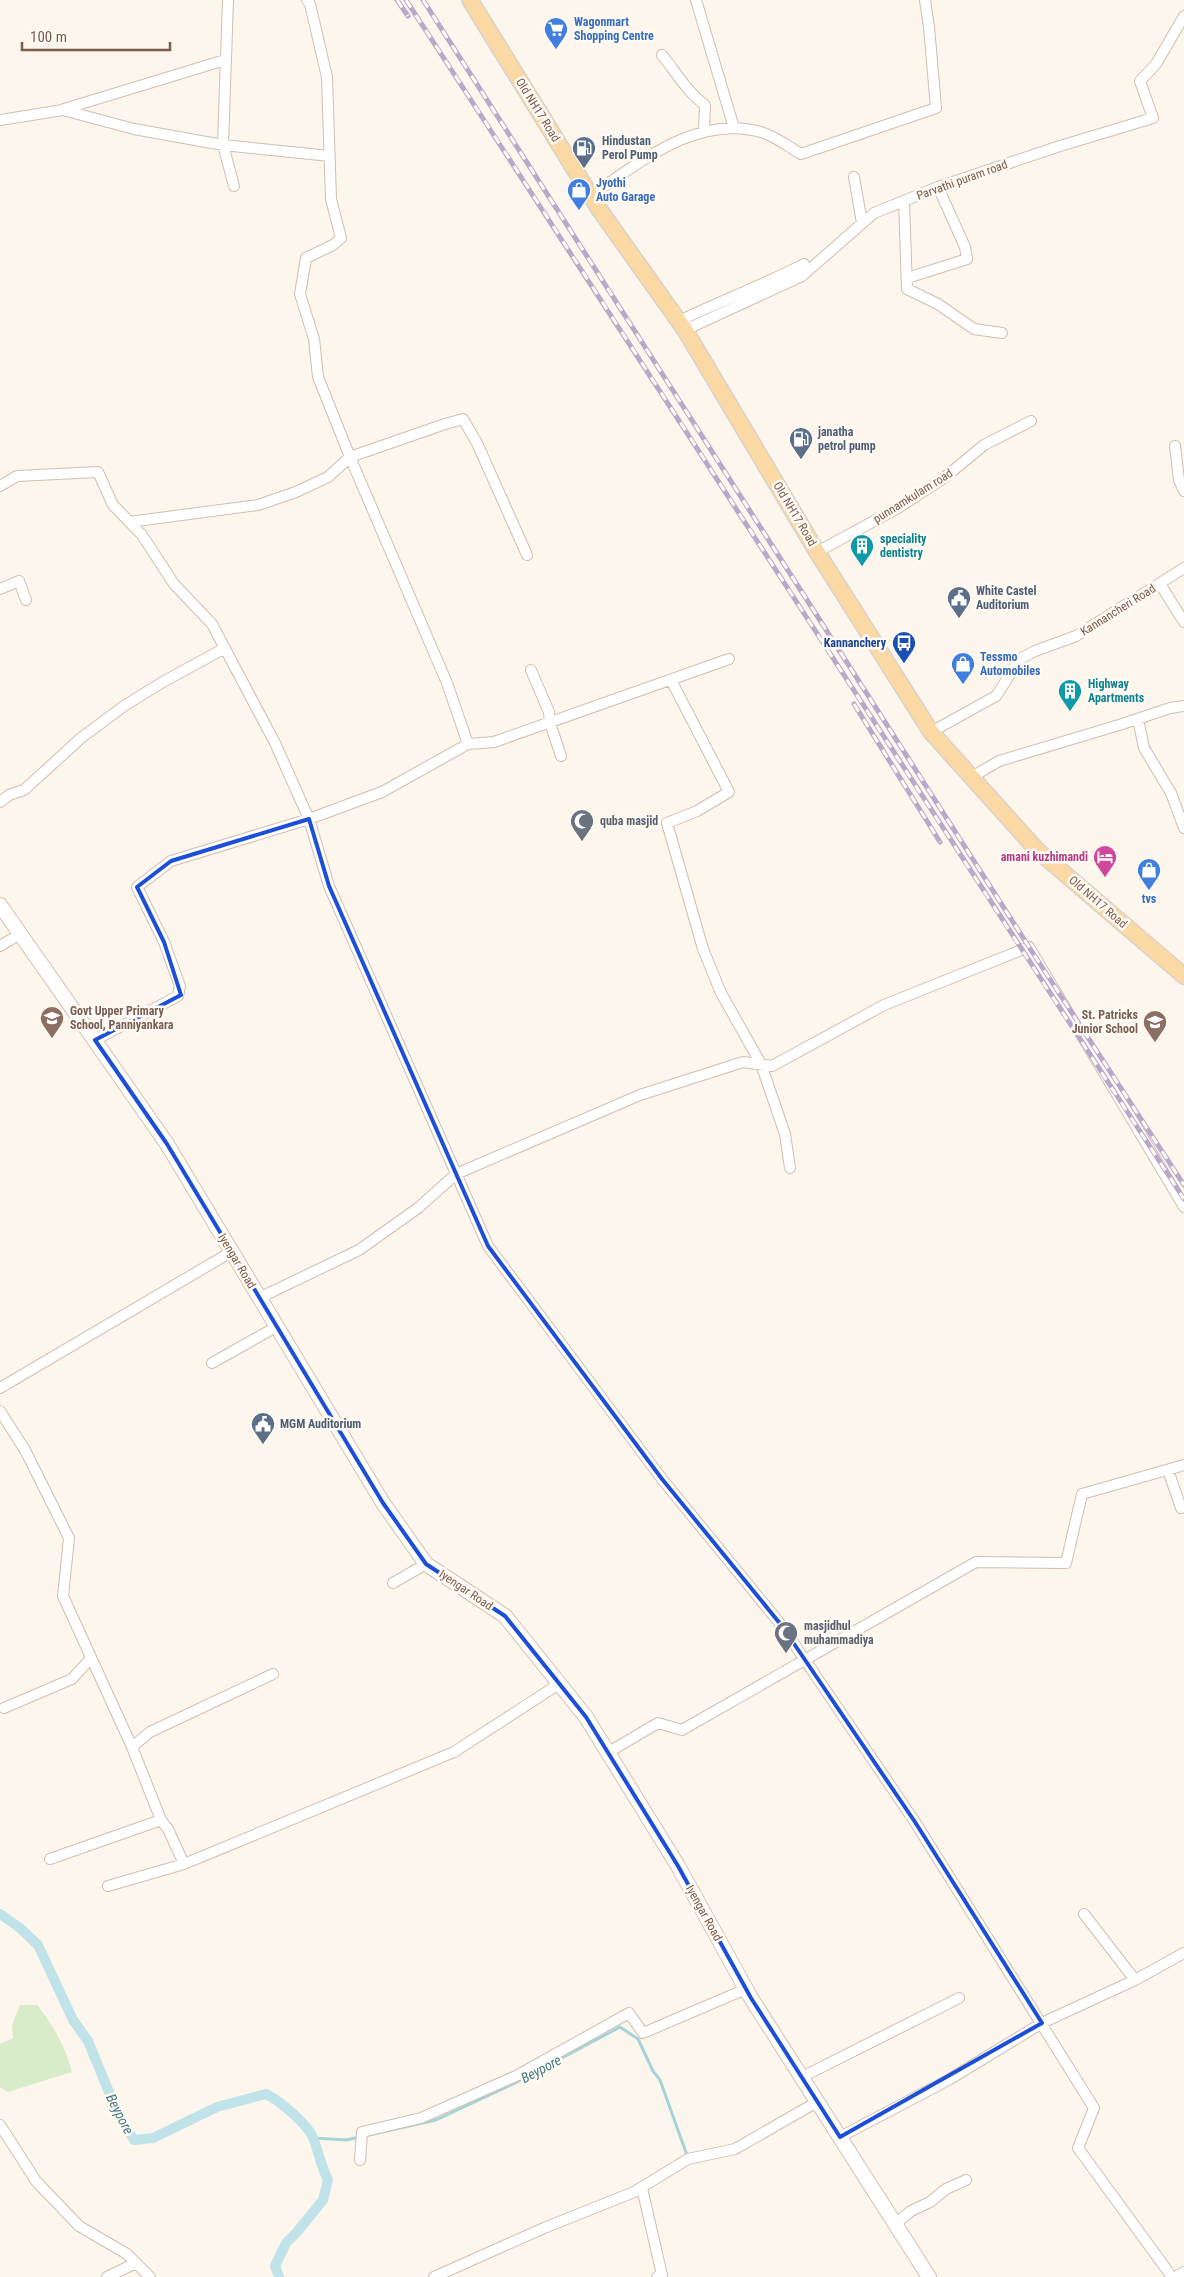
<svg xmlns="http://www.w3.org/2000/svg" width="1184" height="2277" font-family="'Roboto Condensed',sans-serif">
<rect width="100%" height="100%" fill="#fdf6ec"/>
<path fill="#d8ecc9" d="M20,2005H37C53,2024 66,2048 72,2072L8,2092L0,2087V2044L13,2038L12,2025Z"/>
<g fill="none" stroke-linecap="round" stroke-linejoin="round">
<path stroke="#a5d3da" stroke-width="3" d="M314,2138L346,2140L436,2120L515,2083L620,2027L638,2039L653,2071L660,2080L688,2158"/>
<path stroke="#bfe3e8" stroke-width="10" d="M0,1914L20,1928L38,1945L73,2020L88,2041L118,2114L134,2140L153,2138L217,2107L266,2094C280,2101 309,2125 314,2140C319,2154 321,2166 328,2180L323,2200L297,2232L286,2243L275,2266L279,2277"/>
<g stroke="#d1beb0" stroke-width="12">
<path id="minor" d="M228,0L223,145L234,186
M307,0L310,4L327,77L331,199L341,238L333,245L306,258L300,294L314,339L318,377L350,457L447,683L468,744
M696,0L734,128
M662,55C676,72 687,92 705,105L704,130
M64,109L225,60
M0,120L63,110L134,129L223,145L330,156
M854,177L862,223
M591,195C641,162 697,114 761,132C775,136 789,147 801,154L936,108L929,27L925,0
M904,201L907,289L938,304L974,329L1002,333
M907,278L967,259L965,247L938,187
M679,321C721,301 763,285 804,264
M685,330L802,276L874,213L938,187L1060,146L1153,118L1140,81L1156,64L1184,16
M1175,446L1179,480L1184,491
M0,486L17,476L98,472L113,505L142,535L174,584L212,624L275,743L309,819L329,886L488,1246L662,1479L782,1626L915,1822L1094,2108L1078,2148L1172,2277
M129,522L258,505L296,492L328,477L350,457L445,424L463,419L477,443L527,555
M817,552L898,508L944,478L984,445L1031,421
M1160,584L1184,622
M0,589L19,581L26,600
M531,670L549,712L550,723L561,756
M671,680L729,792L697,811L667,823L703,949L721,993L761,1064L785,1134L790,1168
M1138,719L1144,748L1171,793L1184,828
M931,732L996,696L1020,659L1035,651L1076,636L1184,568
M972,777L999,761L1119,725L1170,708L1184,706
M0,802L9,795L24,790L81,738L124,706L161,683L225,648
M0,946L20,934
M95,1040L178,996L180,986L164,942L137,887L171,861L309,819L382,792L468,744L494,742L729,659
M259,1298L359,1250L418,1208L456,1174L640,1095L743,1062L772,1066L884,1005L1029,947L1184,1207
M212,1363L276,1327
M0,1388L231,1252
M0,1411L25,1450L69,1538L63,1596L132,1747
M1168,1470L1181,1508
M393,1583L426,1564
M4,1708L72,1679L91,1658
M607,1753L658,1723L682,1730L976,1562L1066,1563L1082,1494L1184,1465
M50,1859L161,1820L132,1747L150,1732L273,1674
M184,1864L454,1752L559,1684
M108,1886L184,1864L168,1829L161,1820
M1084,1914L1135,1980
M802,2077L959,1998
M0,2125L36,2181L79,2226L127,2254L150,2277
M840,2137L950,2079L1042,2023L1135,1980L1184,1953
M360,2160L362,2132L421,2118L516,2076L629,2013L643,2033L746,1989
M642,2188L662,2275L657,2277
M895,2224L911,2211L930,2202L946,2189L966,2180
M107,2277L136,2263
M434,2277L544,2228L634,2192L688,2159L735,2149L817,2102"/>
</g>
<g stroke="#d6c0b0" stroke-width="16">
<path id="secondary" d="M0,905L167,1144L383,1503L426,1564L505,1616L586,1717L678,1866L751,1998L929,2277
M1179,2277L1184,2274"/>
</g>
<g stroke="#dad1cd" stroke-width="18">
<path id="primary" d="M470,0L599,209L685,330L817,552L931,732L1037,850L1184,976"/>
</g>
<use href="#minor" stroke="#fff" stroke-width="10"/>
<use href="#secondary" stroke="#fff" stroke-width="14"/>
<use href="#primary" stroke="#fbd9a5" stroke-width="15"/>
<g stroke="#b9a8c9" stroke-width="5">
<path id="rail" d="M397,0L408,16
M406,0C666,399 924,800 1184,1199
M423,0L1029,947L1184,1185
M854,704L940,842"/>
</g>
<use href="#rail" stroke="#fffaf3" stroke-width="3" stroke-dasharray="9" stroke-linecap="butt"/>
</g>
<path fill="none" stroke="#1d4ed8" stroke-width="4" stroke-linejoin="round" d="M309,819L329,886L488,1246L662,1479L782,1626L915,1822L1042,2023L840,2137L751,1998L678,1866L586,1717L505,1616L426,1564L383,1503L167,1144L95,1040L181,995L164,942L137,887L171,861Z"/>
<defs>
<g id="supermarket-pin" transform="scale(1.25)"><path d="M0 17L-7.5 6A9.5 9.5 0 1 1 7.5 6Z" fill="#3f7fe0" stroke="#fffaf3"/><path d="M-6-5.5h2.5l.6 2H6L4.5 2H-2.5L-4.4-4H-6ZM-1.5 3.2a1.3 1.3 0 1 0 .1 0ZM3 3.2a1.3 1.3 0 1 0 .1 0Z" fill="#fff"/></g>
<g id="fuel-pin" transform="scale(1.25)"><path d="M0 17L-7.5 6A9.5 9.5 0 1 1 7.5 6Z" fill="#5c6f8a" stroke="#fffaf3"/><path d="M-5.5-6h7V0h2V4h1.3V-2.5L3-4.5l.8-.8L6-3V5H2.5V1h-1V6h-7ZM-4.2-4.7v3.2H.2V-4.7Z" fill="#fff"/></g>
<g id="shop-pin" transform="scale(1.25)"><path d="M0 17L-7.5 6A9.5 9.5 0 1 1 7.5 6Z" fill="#3f7fe0" stroke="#fffaf3"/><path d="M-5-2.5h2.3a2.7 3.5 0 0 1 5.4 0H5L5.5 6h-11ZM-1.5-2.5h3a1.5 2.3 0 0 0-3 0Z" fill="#fff"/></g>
<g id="building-pin" transform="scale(1.25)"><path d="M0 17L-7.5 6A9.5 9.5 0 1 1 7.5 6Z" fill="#0f9aa8" stroke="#fffaf3"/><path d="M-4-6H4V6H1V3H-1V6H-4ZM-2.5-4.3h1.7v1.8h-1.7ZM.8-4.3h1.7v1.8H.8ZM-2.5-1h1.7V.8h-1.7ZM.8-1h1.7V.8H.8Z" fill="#fff"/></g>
<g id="civic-pin" transform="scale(1.25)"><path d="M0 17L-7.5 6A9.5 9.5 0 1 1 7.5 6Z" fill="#5c6f8a" stroke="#fffaf3"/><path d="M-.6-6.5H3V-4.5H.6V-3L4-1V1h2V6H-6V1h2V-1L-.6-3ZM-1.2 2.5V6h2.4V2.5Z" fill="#fff"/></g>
<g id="bus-pin" transform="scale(1.25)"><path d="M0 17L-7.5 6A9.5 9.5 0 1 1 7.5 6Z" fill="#1a4fb4" stroke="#fffaf3"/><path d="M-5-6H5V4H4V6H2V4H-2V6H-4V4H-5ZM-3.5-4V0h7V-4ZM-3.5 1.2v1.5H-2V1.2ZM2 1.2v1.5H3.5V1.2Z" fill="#fff"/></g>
<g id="mosque-pin" transform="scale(1.25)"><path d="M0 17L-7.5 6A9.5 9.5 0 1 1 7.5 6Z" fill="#6b7280" stroke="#fffaf3"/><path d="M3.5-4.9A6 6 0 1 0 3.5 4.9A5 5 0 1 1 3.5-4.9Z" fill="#fff"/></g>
<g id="hotel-pin" transform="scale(1.25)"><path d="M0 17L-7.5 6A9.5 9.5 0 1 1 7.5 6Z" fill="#d1479c" stroke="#fffaf3"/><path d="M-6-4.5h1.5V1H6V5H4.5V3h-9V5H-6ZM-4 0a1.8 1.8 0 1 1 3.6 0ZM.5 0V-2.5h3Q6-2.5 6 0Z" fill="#fff"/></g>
<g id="school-pin" transform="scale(1.25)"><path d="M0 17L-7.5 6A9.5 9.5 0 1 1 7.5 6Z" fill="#8d6e63" stroke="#fffaf3"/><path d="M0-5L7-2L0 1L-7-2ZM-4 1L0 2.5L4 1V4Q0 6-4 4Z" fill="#fff"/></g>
</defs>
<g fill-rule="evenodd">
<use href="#supermarket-pin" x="556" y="29"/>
<use href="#fuel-pin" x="584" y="148"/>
<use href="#shop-pin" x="579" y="190"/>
<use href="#fuel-pin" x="801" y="439"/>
<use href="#building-pin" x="862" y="546"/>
<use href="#civic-pin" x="959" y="598"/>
<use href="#bus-pin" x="904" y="643"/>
<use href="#shop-pin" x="963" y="664"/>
<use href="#building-pin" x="1070" y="691"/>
<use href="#mosque-pin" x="582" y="821"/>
<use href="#hotel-pin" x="1105" y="857"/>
<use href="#shop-pin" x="1149" y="870"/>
<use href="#school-pin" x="52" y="1018"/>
<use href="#school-pin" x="1155" y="1022"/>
<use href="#civic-pin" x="263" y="1424"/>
<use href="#mosque-pin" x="786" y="1633"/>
</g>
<g text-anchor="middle" stroke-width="5" stroke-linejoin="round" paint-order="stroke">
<g font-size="12" font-weight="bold" fill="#366cbe" stroke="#fffaf3" text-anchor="start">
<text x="574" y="26">Wagonmart<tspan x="574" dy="14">Shopping Centre</tspan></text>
<text x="596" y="187">Jyothi<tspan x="596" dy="14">Auto Garage</tspan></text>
<text x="980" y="661">Tessmo<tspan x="980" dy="14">Automobiles</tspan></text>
<text x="1149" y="903" text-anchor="middle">tvs</text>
</g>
<g font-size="12" fill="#7a5c4d" stroke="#fffaf3">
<text transform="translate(538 110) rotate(58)" y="4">Old NH17 Road</text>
<text transform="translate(962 180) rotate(-20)" y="4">Parvathi puram road</text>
<text transform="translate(913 496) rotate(-32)" y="4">punnamkulam road</text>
<text transform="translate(795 514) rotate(59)" y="4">Old NH17 Road</text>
<text transform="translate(1118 610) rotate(-32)" y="4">Kannancheri Road</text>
<text transform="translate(1098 902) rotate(41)" y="4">Old NH17 Road</text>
<text transform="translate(237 1261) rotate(59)" y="4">Iyengar Road</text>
<text transform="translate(466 1590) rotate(34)" y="4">Iyengar Road</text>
<text transform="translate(704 1913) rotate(61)" y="4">Iyengar Road</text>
</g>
<g font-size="12" font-weight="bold" fill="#4e5e75" stroke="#fffaf3" text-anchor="start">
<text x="602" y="145">Hindustan<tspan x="602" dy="14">Perol Pump</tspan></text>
<text x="818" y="436">janatha<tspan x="818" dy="14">petrol pump</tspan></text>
<text x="976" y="595">White Castel<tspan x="976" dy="14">Auditorium</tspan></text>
<text x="280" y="1428">MGM Auditorium</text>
</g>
<g font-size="12" font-weight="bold" fill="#0d838f" stroke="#fffaf3" text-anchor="start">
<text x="880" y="543">speciality<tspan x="880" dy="14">dentistry</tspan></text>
<text x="1088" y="688">Highway<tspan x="1088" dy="14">Apartments</tspan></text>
</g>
<g font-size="12" font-weight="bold" fill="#164399" stroke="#fffaf3" text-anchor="end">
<text x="886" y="647">Kannanchery</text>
</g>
<g font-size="12" font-weight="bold" fill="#5b616d" stroke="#fffaf3" text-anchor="start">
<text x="600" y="825">quba masjid</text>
<text x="804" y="1630">masjidhul<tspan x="804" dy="14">muhammadiya</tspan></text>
</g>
<g font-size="12" font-weight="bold" fill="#b23c85" stroke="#fffaf3" text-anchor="end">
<text x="1088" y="861">amani kuzhimandi</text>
</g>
<g font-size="12" font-weight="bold" fill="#785e54" stroke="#fffaf3" text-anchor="start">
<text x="70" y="1015">Govt Upper Primary<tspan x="70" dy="14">School, Panniyankara</tspan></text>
<text x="1138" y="1019" text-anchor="end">St. Patricks<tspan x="1138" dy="14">Junior School</tspan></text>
</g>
<g font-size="14" font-style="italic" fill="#437c86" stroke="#fffaf3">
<text transform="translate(541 2069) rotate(-28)" y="5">Beypore</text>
<text transform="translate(120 2114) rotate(63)" y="5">Beypore</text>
</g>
</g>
<path d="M22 42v8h148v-8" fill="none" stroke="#7a5c4d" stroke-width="2.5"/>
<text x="30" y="42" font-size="15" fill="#7a5c4d" stroke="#fffaf3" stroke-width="4" paint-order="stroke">100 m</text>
</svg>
